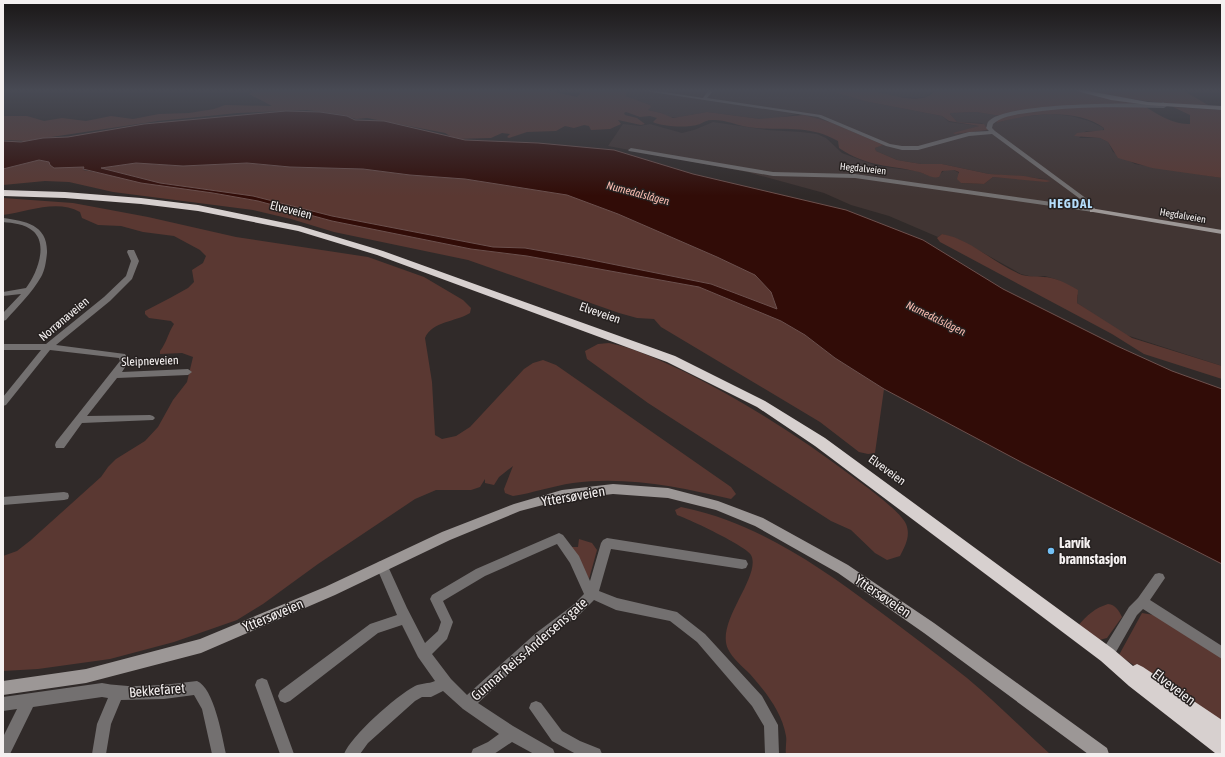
<svg xmlns="http://www.w3.org/2000/svg" width="1225" height="757" font-family="'Asap Condensed',sans-serif">
<rect width="100%" height="100%" fill="#302a29"/>
<path fill="#413533" d="M626,90H828L864,101L942,116L949,122L979,126L955,134L988,130L982,123L957,122L950,114L951,113L976,112L1001,116L996,123L1018,117L1050,114L1071,116L1089,121L1104,128L1102,131H1086L1079,138H1100L1108,142L1113,152L1135,164L1222,178V366L1123,334L1077,303L1078,295L1058,280L1045,276L1033,277L1021,274L960,240L942,234L938,237L889,216L851,205L824,193L747,172L608,146L623,124L640,126L650,124L682,133L694,130L713,122L767,130L801,132L817,134L826,138L842,153L877,166L917,171L930,176L940,174L946,169L954,170L959,173L961,183L984,184L993,177L1047,179L989,174L942,164H921L897,160L876,151L875,148L882,145L879,143L830,122L798,114L772,119H760L707,112L679,117H668L661,113L648,110L650,105L626,96Z
M867,90H935L925,97L917,98L897,97Z"/>
<path fill="#5a3832" d="M257,90H546L577,97L580,94V90H626V96L650,105L651,107L648,110L661,113L673,118L707,112L760,119L804,115L830,122L879,143L883,145L875,148L876,151L897,160L921,164H942L989,174L1024,176L1051,181L1046,182L993,177L984,184L961,183L957,179L959,172L954,170L942,171L939,177C932,179 926,174 919,172C887,164 869,168 839,148L838,141C807,123 780,132 748,127C736,125 723,119 712,120C707,120 704,122 700,124C688,128 667,127 655,123L653,122L657,118L650,116L640,117L626,112L624,113L625,115L637,118L645,124L641,125L618,120L621,124L610,129L591,130L589,126L584,125L574,128L565,126L556,131L527,132L509,138L507,137L510,134L502,133L491,138L455,139L445,133L367,118L356,119L344,115L307,110L238,113L158,121L25,141L3,140V116H27L44,121L62,118L86,121L111,116L133,119L159,114L189,113L214,109L225,105L272,106L249,94Z
M828,90C841,90 854,89 866,90C883,91 923,109 935,90H1071L1143,105C1156,114 1174,125 1190,124V115L1173,107L1222,110V178L1152,168L1118,158L1108,142L1100,138L1074,136L1077,133L1104,130V128C1076,107 1027,114 996,123L1001,116L976,112L951,113L950,114L957,122L984,124L988,130L955,134L953,133L979,126L949,121L942,116L864,101Z
M1083,90H1182L1208,105C1166,105 1124,99 1083,90Z
M39,160L84,167L83,170L100,173L258,201L332,221L471,249L527,256L699,287L781,321L805,335L835,358L884,389L875,453L868,454L859,452L820,422L661,327L654,319L637,318L619,313L468,260L334,232L291,219L253,210L113,192L69,182L45,181L3,185V169Z
M136,163L183,166L247,163L290,167L363,169L410,175L465,179L567,195L618,214L717,257L755,275L771,292L777,310L711,284L582,258L525,248L493,247L332,216L253,196L160,183L101,168Z
M3,198L73,203L148,217L236,237L368,257L424,277L463,300L471,308L470,313C456,322 432,321 425,338L432,382L435,435L442,439L456,436L470,427L524,369L533,363L543,360L556,365L731,487L736,494L731,499C679,487 627,476 573,483C552,486 533,493 513,496L505,493L504,489L513,466L499,477L494,485L485,483V479L480,487L471,490H436L415,499L318,564L263,604L237,620L174,642L110,659L38,669L3,671V556L17,551L31,540L101,477L108,467L116,459L145,441L158,427L173,400L187,382L193,357L182,353L160,354V351C167,342 168,333 174,324L171,321L149,318L145,314V311L170,298L188,288L194,282L192,270L203,263L206,256L200,250L174,236L143,232L121,226L98,225L82,218L80,212C56,199 28,212 3,215Z
M942,234C971,239 994,264 1022,275C1029,277 1036,276 1043,277C1055,277 1068,284 1078,290L1077,303L1132,338L1222,366V379L1144,354L1112,334L940,242L937,238Z
M609,343C635,348 661,361 685,372C747,403 801,438 857,480C868,488 901,512 906,524C911,536 905,546 900,556L887,560L875,553L851,530L831,521L648,403L587,359L585,351L598,344Z
M681,507C755,522 816,564 875,608C906,631 937,654 967,678C996,702 1022,729 1050,754H786C785,748 787,742 786,736C782,712 765,691 750,674C743,667 732,658 728,649C715,622 762,576 751,555C746,546 689,519 677,515L675,510Z
M579,539L592,543L597,550L589,579L571,547H578Z
M1108,604C1116,605 1119,611 1122,617L1107,638L1099,640L1078,626C1087,615 1095,608 1108,604Z
M1142,613L1154,615L1222,658V726L1119,655Z"/>
<path fill="#310c07" stroke="#6c504d" fill-rule="evenodd" d="M286,111L320,112L347,116L355,120L384,121L465,140L538,143L614,150L693,174L846,210L923,240L1003,289L1117,346L1172,371L1222,389V564L1021,462L884,389L835,358L805,335L781,321L699,287L527,256L471,249L332,221L258,201L213,193L141,183L83,169L84,167L54,168L50,165L49,162L39,160L3,169V141L21,142L43,138L68,137L144,124ZM136,163L183,166L247,163L290,167L363,169L410,175L465,179L567,195L618,214L717,257L755,275L771,292L777,309L711,284L582,258L525,248L493,247L332,216L253,196L160,183L101,168Z"/>
<g fill="none" stroke-linecap="round" stroke-linejoin="round">
<path fill="#737070" fill-rule="evenodd" d="M638,90H651L703,98L709,90H714L707,98L821,115L890,144L902,146H918L969,132L989,131L986,128C987,127 987,123 988,122C1002,102 1134,103 1161,104L1163,102L1167,106L1164,108C1120,107 1078,106 1034,112C1020,114 1004,115 993,124L992,128L995,131L1087,199L1096,210L1093,212L855,178L773,176L629,151L628,150L631,148L773,172L855,174L1087,207L1083,201L992,134L969,136L918,150H902L886,146L818,117Z
M3,218C26,221 48,225 47,253C46,262 45,270 41,277C32,293 18,306 6,320L3,321V313L21,294L3,296V292L26,288C36,275 49,245 33,231C25,224 13,223 3,222Z
M128,250H134L139,261L132,279L110,301L56,345L125,354L129,361L122,372L188,369L192,372L188,375L117,378L87,416L150,415L153,416L155,418L153,420L82,423L64,448H56L55,445L56,442L120,361L119,358L50,350L6,405L3,406V397L41,350H3V344H46L104,297L126,276L131,261L127,252Z
M64,492L68,493L69,496L68,499L64,500L3,505V497Z
M559,533L563,535L579,556L590,581L601,543L603,540L607,538L746,560L748,564L746,568L742,569L611,549L599,591L617,598L677,612L705,634L762,696L778,725L779,754H765L764,726L752,706L697,642L670,621L616,610L594,600L580,614L544,641L478,703L513,726L553,749L555,754H534L512,742L494,754H471L473,749L488,742L499,734L463,709L443,691L431,697H422L415,701L368,743L360,754H344C351,736 396,696 415,686C421,683 428,684 435,681L418,657L402,625L378,633L290,701L285,703L280,701L278,696L280,691L370,624L397,615L376,566L378,562L382,561L386,562L407,608L425,643L438,631L441,622L430,599L432,595L476,569ZM557,544L570,563L584,594L572,606L536,633L467,695L451,679L432,654L447,639L453,622L443,601L485,576Z
M1159,573L1163,574L1165,578L1150,600L1222,646V659L1143,609L1137,615L1112,659L1107,661L1102,659L1101,655L1102,651L1129,607L1138,598L1155,574Z
M262,678L267,680L294,754H280L255,685L257,680Z
M197,681C214,688 222,736 226,754H212L202,709L194,695L164,699L121,700L111,724L106,754H92L97,724L108,698L102,697L33,707L10,754H3V737L17,709L3,711V697L102,683C133,689 166,685 197,681Z
M536,701L541,703L562,731L580,741L600,749L602,754H576L552,741L529,708L531,703Z"/>
<path fill="#9c9796" fill-rule="evenodd" d="M1073,90H1083L1148,102L1222,106V110L1148,105L1111,100Z
M1090,208L1222,230V234L1093,212H1090Z
M613,484L668,488L718,501L763,518L848,565L934,623L1107,748L1109,754H1088L924,633L838,573L755,526L716,510L668,498L613,494L562,500L520,511L450,540L335,595L201,653L86,683L3,695V681L86,669L200,639L325,587L442,532L514,504L562,490Z"/>
<path fill="#d7d0cf" fill-rule="evenodd" d="M3,190L65,192L141,198L198,205L300,226L383,251L675,356L765,401L825,438L1113,649L1133,666L1137,664L1143,667L1222,720V754L1215,753L1129,686L1101,661L815,446L757,407L667,362L377,255L298,231L198,211L141,204L65,198L3,196Z"/>
</g>
<linearGradient id="sky" x2="0" y2="1"><stop stop-color="#1a1717"/><stop offset="0.46" stop-color="#484a54"/><stop offset="1" stop-color="#484a54" stop-opacity="0"/></linearGradient>
<rect width="1225" height="196" fill="url(#sky)"/>
<circle fill="#73c1f6" stroke="#262120" stroke-width="1.5" cx="1051" cy="551" r="4"/>
<g text-anchor="middle" stroke-width="3" stroke-linejoin="round" paint-order="stroke">
<g font-size="10" fill="#f4f0f0" stroke="#262120">
<text transform="translate(863 168) rotate(6)" y="4">Hegdalveien</text>
<text transform="translate(1183 215) rotate(10)" y="4">Hegdalveien</text>
</g>
<g font-size="11" font-style="italic" fill="#fbbdb2" stroke="#262120">
<text transform="translate(638 193) rotate(15)" y="4">Numedalslågen</text>
<text transform="translate(936 318) rotate(26)" y="4">Numedalslågen</text>
</g>
<g font-size="12" fill="#f4f0f0" stroke="#262120">
<text transform="translate(291 210) rotate(14)" y="4">Elveveien</text>
<text transform="translate(600 313) rotate(19)" y="4">Elveveien</text>
<text transform="translate(64 319) rotate(-40)" y="4">Norrønaveien</text>
<text transform="translate(150 361) rotate(-2)" y="4">Sleipneveien</text>
<text transform="translate(887 470) rotate(36)" y="4">Elveveien</text>
</g>
<g font-size="13" font-weight="bold" letter-spacing="1" fill="#b4ddfb" stroke="#262120">
<text x="1071" y="208">HEGDAL</text>
</g>
<g font-size="14" fill="#f4f0f0" stroke="#262120">
<text transform="translate(573 496) rotate(-10)" y="5">Yttersøveien</text>
<text transform="translate(883 596) rotate(34)" y="5">Yttersøveien</text>
<text transform="translate(273 615) rotate(-23)" y="5">Yttersøveien</text>
<text transform="translate(529 649) rotate(-41)" y="5">Gunnar Reiss-Andersens gate</text>
<text transform="translate(1174 687) rotate(37)" y="5">Elveveien</text>
<text transform="translate(157 690) rotate(-5)" y="5">Bekkefaret</text>
</g>
<g font-size="14" font-weight="bold" fill="#f4f0f0" stroke="#262120" text-anchor="start">
<text x="1059" y="548">Larvik<tspan x="1059" dy="16">brannstasjon</tspan></text>
</g>
</g>
<rect width="1225" height="757" fill="none" stroke="#f4f0f0" stroke-width="8"/>
</svg>
